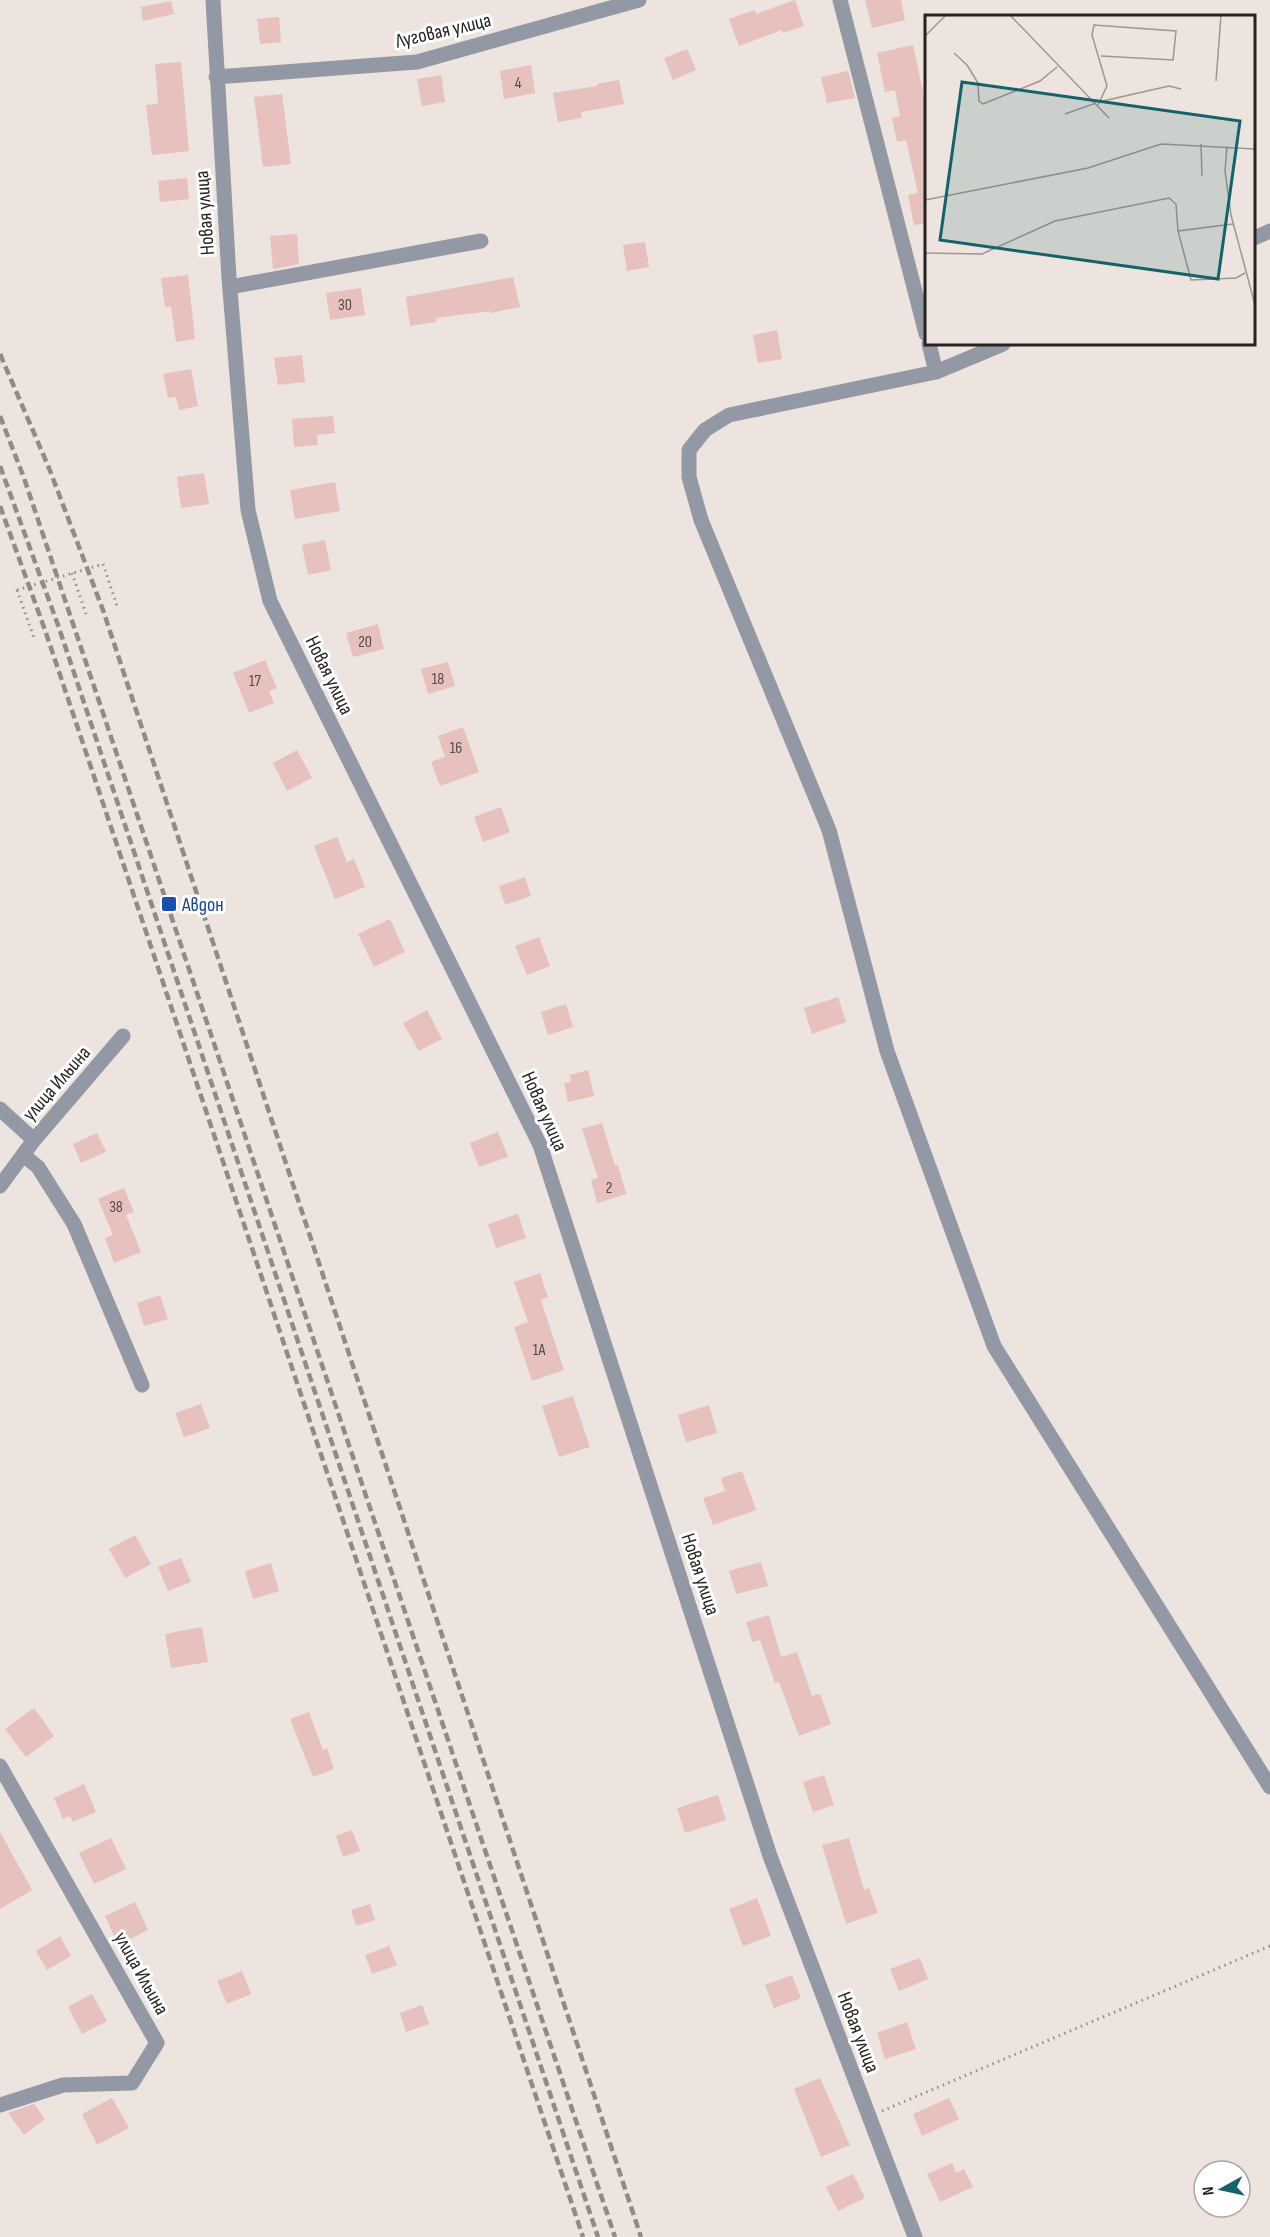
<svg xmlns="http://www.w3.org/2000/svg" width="1270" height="2237" font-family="'Sofia Sans Condensed',sans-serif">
<rect width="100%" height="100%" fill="#ede3df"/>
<path fill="#e6c1bd" d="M795,0L804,26L783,33L782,30L739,46L729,19L755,10L756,14Z
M865,0H901L905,20L872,28Z
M171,1L174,14L143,21L141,7Z
M279,17L281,42L260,44L257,19Z
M913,45L927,110V223L914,225L908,195L918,193L906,140L897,142L892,118L900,116L895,90L885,92L877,53Z
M687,49L696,70L673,80L664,58Z
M181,62L189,151L152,155L146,105L158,104L155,64Z
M531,65L535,93L504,99L500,71Z
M848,71L855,98L827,103L821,77Z
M441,75L445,102L422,106L417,79Z
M619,80L624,104L581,112L582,118L558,122L553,93L597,86V84Z
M282,94L291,164L263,167L254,97Z
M187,178L189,199L160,202L158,181Z
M297,234L299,264L273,269L270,236Z
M645,242L649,267L627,271L623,245Z
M188,275L195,339L176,342L171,307H165L161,278Z
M513,277L520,307L490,313V311L436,318L437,322L410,326L406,297Z
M361,288L365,315L330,320L326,293Z
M777,330L782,359L758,363L753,335Z
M302,355L305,382L278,385L274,358Z
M191,369L198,406L179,410L176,397L168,398L163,374Z
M333,416L335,433L317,435L318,445L294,447L292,419Z
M204,473L209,504L181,508L177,477Z
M335,482L340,511L295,519L290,490Z
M325,540L331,570L308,575L302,545Z
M378,624L384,649L353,657L346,633Z
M265,660L277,688L269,691L274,703L249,713L233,673Z
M448,662L455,686L428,694L421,669Z
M463,727L479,772L440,786L431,762L445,757L438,736Z
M297,750L312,778L287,791L273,763Z
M501,807L510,832L483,842L474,817Z
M337,837L347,862L354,859L365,887L335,899L314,846Z
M525,877L531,896L505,905L499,886Z
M390,919L405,952L374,967L358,934Z
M539,937L550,966L527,975L515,946Z
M838,997L846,1022L812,1034L804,1008Z
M566,1004L573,1027L548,1035L541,1012Z
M427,1010L442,1039L419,1051L403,1023Z
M588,1070L594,1096L568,1102L564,1083L571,1082L570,1075Z
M602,1123L615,1166L618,1165L626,1194L597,1203L591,1180L598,1178L582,1129Z
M498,1132L508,1157L479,1167L470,1143Z
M97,1133L106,1152L81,1163L73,1144Z
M124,1188L134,1212L126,1215L141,1252L114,1263L105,1238L113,1235L98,1199Z
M518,1214L526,1238L496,1248L488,1224Z
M540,1273L548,1297L541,1300L564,1370L532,1381L514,1327L528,1322L514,1282Z
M160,1295L168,1319L144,1326L137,1303Z
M573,1396L590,1447L559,1457L542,1406Z
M201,1404L210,1428L184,1437L175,1413Z
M709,1405L717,1433L686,1442L678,1415Z
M742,1471L756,1510L713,1525L703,1498L725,1491L721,1478Z
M135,1535L151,1564L125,1578L109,1549Z
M181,1558L191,1582L168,1591L158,1567Z
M761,1562L768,1586L736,1594L729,1571Z
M271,1563L279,1591L253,1599L245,1571Z
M769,1615L781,1657L797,1652L812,1696L820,1694L831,1724L799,1736L779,1682L775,1683L760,1640L752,1642L746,1622Z
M202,1627L208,1662L171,1668L165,1634Z
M34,1708L54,1736L26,1757L5,1729Z
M309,1712L323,1750L327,1748L334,1769L313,1777L290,1719Z
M824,1775L834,1805L813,1812L803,1782Z
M84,1784L96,1812L73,1822L70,1816L63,1819L54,1798Z
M718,1795L726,1820L685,1833L677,1808Z
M352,1830L360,1851L343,1857L336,1836Z
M0,1832L32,1890L0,1909Z
M111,1838L126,1869L94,1884L79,1853Z
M849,1838L864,1890L869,1888L878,1913L846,1924L822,1845Z
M757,1898L771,1936L743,1946L729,1909Z
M135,1902L148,1930L118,1945L105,1916Z
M370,1904L375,1920L356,1926L351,1910Z
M60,1936L71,1956L47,1970L36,1951Z
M389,1946L397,1965L372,1974L365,1955Z
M920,1958L928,1979L899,1991L890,1969Z
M242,1971L251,1994L227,2004L217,1981Z
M792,1975L801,1998L774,2008L765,1985Z
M92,1994L107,2021L82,2034L68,2007Z
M422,2005L429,2024L406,2032L400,2013Z
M907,2022L916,2049L885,2059L877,2033Z
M820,2078L850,2145L821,2157L794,2089Z
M112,2098L129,2128L97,2145L82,2114Z
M949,2098L959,2119L922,2136L913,2114Z
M34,2104L45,2119L24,2135L8,2113Z
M952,2163L956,2173L964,2169L973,2187L940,2202L927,2174Z
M853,2174L865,2198L838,2211L826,2187Z"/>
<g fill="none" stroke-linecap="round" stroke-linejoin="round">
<path stroke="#948d8a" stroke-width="3" stroke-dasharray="1.5 4.5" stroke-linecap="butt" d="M103,564L118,609
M72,573L86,614
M17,590L34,638
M882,2111L1270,1946"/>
<path stroke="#9299a5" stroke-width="15" d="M213,0L229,278L248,510L270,601L540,1145L770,1856L915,2237
M840,0L926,334
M216,77L417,62L639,0
M1254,238L1270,231
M230,287L481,241
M929,344L936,372L1003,344
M936,372L729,415L705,430L689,450V477L701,520L829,830L887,1051L994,1346L1270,1787
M0,1109L34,1140
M23,1155L38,1167L74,1224L142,1385
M0,1186L34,1140L123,1036
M0,1766L157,2043L132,2083L63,2085L0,2105"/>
<path stroke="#918a87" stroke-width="4.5" stroke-dasharray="9 4.5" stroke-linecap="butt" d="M0,354L49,468L103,610L641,2237
M0,416L24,478L615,2237
M0,466L58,625L598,2237
M0,506L45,630L583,2237"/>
<path stroke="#948d8a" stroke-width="3" stroke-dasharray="1.5 4.5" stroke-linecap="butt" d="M17,590L103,564"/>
</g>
<rect fill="#1a4fb4" stroke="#fff" stroke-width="2" x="161" y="896" width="16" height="16" rx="3"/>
<g text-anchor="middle" stroke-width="6" stroke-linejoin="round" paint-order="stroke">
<g font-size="16" fill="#554a47">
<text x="518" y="88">4</text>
<text x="345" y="310">30</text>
<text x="365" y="647">20</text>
<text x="438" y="684">18</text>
<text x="255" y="686">17</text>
<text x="456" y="753">16</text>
<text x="609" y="1193">2</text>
<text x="116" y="1212">38</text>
<text x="539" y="1355">1А</text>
</g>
<g font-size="20" fill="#252220" stroke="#fff">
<text transform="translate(443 30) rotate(-13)" y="7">Луговая улица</text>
<text transform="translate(204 213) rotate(-94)" y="7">Новая улица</text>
<text transform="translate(330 675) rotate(64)" y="7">Новая улица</text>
<text transform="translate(56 1083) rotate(-49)" y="7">улица Ильина</text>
<text transform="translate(545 1111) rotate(66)" y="7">Новая улица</text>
<text transform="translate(701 1574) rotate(72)" y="7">Новая улица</text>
<text transform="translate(142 1973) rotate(61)" y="7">улица Ильина</text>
<text transform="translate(859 2032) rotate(69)" y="7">Новая улица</text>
</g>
<g font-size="20" fill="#164399" stroke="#fff" text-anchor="start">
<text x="182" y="911">Авдон</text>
</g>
</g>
<g transform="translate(925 15)">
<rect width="330" height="330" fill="#ede3df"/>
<path fill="none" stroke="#9d9693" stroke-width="1.5" d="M85,0L184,103M0,21L21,0M29,38L42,50L53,68L54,86L58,89L115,66L132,52M291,66L296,0M178,86L244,71L256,74M173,90L182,71L167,20L169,10L251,16L248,45L176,41M140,99L171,88M276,129L277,161M302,131L300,156L306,200L330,290M0,185L163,153L236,129L330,134M308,209L253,216L266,265L311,263L320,258M0,238L57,239L130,206L244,183L251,189L253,216"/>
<path fill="#14626a" fill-opacity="0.15" stroke="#14626a" stroke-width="3" d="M37,67L315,106L293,264L15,225Z"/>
<rect width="330" height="330" fill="none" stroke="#252220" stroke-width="3"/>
</g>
<g transform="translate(1222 2189) rotate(262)"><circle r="28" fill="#ffffff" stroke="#a8a7a6" stroke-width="1.5"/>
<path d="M0-4.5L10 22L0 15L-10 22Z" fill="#14626a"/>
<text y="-9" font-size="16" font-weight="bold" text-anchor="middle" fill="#252220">N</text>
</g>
</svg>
